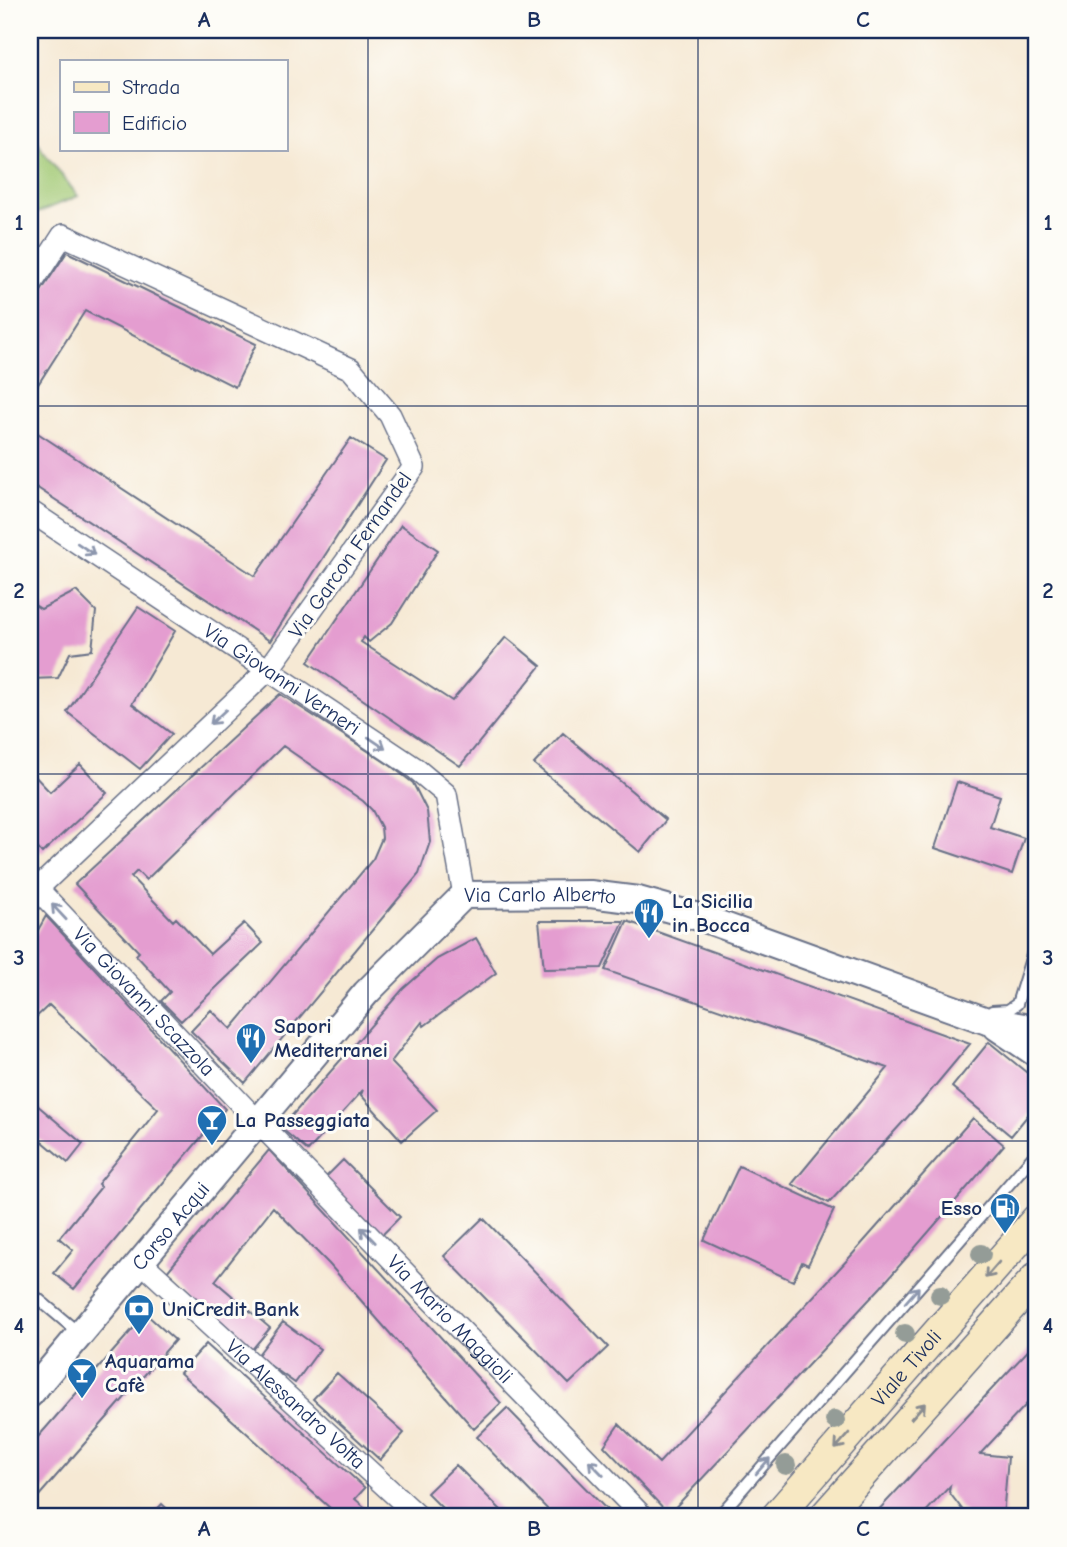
<svg xmlns="http://www.w3.org/2000/svg" width="1067" height="1547" font-family="'Comic Neue',sans-serif">
<rect width="100%" height="100%" fill="#fdfcf7"/>
<filter id="ink" filterUnits="userSpaceOnUse"><feTurbulence type="fractalNoise" baseFrequency=".0143" numOctaves="2"/><feDisplacementMap in="SourceGraphic" scale="14" xChannelSelector="R" yChannelSelector="G"/><feConvolveMatrix kernelMatrix="1 2 1 2 8 2 1 2 1" color-interpolation-filters="sRGB"/></filter>
<filter id="wash" filterUnits="userSpaceOnUse"><feTurbulence type="fractalNoise" baseFrequency=".00686" numOctaves="4" result="noise"/><feDisplacementMap in="SourceGraphic" scale="28" xChannelSelector="R" yChannelSelector="G"/><feGaussianBlur stdDeviation="1.57" result="paint"/><feColorMatrix in="noise" values="0 0 0 0 0 0 0 0 0 0 0 0 0 0 0 0 0 1.4 0 .05"/><feComposite in="paint" operator="in"/></filter>
<g filter="url(#wash)">
<rect width="100%" height="100%" fill="#f6e9d4"/>
<path fill="#a2c974" stroke="#5e7c69" stroke-width="2" d="M30,128L42,150L78,196L30,216Z"/>
<g id="blocks">
<path fill="#e49dd0" d="M67,252L256,344L235,387L85,311L30,397V308Z
M30,428L255,576L351,438L386,460L270,641L30,483Z
M401,525L438,550L392,623L369,642L364,637L361,642L452,701L506,637L541,666L460,766L308,662Z
M76,591L96,611L92,650L70,653L58,678L30,679V602L41,609Z
M138,607L175,631L132,704L172,734L140,769L67,712Z
M280,694L391,766L413,783L427,811L430,842L419,874L245,1083L191,1031L211,1010L231,1029L373,859L382,838L381,827L372,810L363,801L283,746L146,880L137,871L131,877L173,921L176,918L210,954L244,923L263,943L181,1021L161,1001L170,992L136,955L139,952L75,884Z
M563,733L666,820L640,852L534,764Z
M80,764L107,793L42,853L30,840V771L50,792Z
M957,782L1000,796L990,827L1024,838L1012,874L935,848Z
M46,916L225,1109L74,1289L54,1273L73,1250L59,1238L101,1187L98,1184L158,1109L49,1005L30,1023V944Z
M539,921H624L602,968L544,969Z
M627,921L970,1044L924,1099L829,1203L792,1184L888,1068L605,970Z
M476,938L496,973L424,1026L422,1022L391,1062L437,1110L402,1141L361,1095L363,1090L308,1151L281,1128L403,989L437,959Z
M989,1042L1037,1081V1104L1011,1136L952,1087Z
M30,1099L83,1144L68,1163L30,1131Z
M973,1118L1004,1145L881,1287L669,1514L604,1446L619,1424L659,1463L850,1257Z
M269,1150L501,1403L474,1429L329,1264L273,1207L215,1281L270,1328L250,1352L166,1273Z
M343,1160L400,1217L381,1236L324,1179Z
M739,1166L834,1210L808,1265L802,1262L793,1281L704,1240Z
M483,1218L608,1347L569,1384L444,1256Z
M146,1314L175,1340L30,1506V1446Z
M283,1322L320,1349L295,1383L257,1356Z
M30,1333L35,1338L36,1344L30,1352Z
M1037,1341V1393L980,1454L1008,1457L1003,1517H968L949,1492L950,1486L921,1517H872Z
M206,1344L365,1488L355,1499L376,1517H340L180,1373Z
M337,1373L404,1433L380,1460L313,1399Z
M507,1408L542,1444L614,1517H555L512,1473L477,1437Z
M456,1465L508,1517H451L427,1493Z
M162,1504L176,1517H150Z"/>
</g>
</g>
<g filter="url(#ink)">
<use href="#blocks" fill-opacity="0" stroke="#687087" stroke-width="2"/>
<g fill="none" stroke-linecap="round" stroke-linejoin="round">
<g stroke="#687087" stroke-width="14">
<path id="service" d="M992,1011L1008,1010L1017,1004L1037,939
M30,1292L80,1334
M718,1517L1037,1152"/>
</g>
<g stroke="#687087" stroke-width="24">
<g id="minor">
<path d="M30,286L63,235L351,369L390,415L414,467L268,670L37,889"/>
<path id="s1" d="M30,511L415,768L446,794L464,895"/>
<path id="s2" d="M30,881L258,1122L643,1517"/>
<path id="s3" d="M141,1262L419,1517"/>
</g>
</g>
<g stroke="#687087" stroke-width="30">
<g id="tertiary">
<path d="M997,1027L1037,1054"/>
<path id="s4" d="M30,1394L366,993L464,895L590,894L638,900L702,918L987,1021L1037,1029"/>
</g>
</g>
<g stroke="#687087" stroke-width="33">
<g id="secondary">
<path id="s5" d="M776,1517L1037,1219"/>
<path d="M824,1517L1037,1277"/>
</g>
</g>
<use href="#service" stroke="#fff" stroke-width="10"/>
<use href="#minor" stroke="#fff" stroke-width="21"/>
<use href="#tertiary" stroke="#fff" stroke-width="26"/>
<use href="#secondary" stroke="#f7e8c3" stroke-width="30"/>
</g>
<g fill="#949c97">
<circle cx="981" cy="1254" r="10"/>
<circle cx="940" cy="1295" r="10"/>
<circle cx="905" cy="1334" r="10"/>
<circle cx="835" cy="1420" r="10"/>
<circle cx="786" cy="1465" r="10"/>
</g>
<defs><path id="oneway-shaft" d="M-6 0H5M1.5-3L5.5 0L1.5 3" fill="none" stroke-width="1.6" stroke-linecap="round" stroke-linejoin="round" transform="scale(1.75)"/></defs>
<g stroke="#8d97ae">
<use href="#oneway-shaft" transform="translate(86 549) rotate(34)"/>
<use href="#oneway-shaft" transform="translate(218 717) rotate(137)"/>
<use href="#oneway-shaft" transform="translate(377 743) rotate(34)"/>
<use href="#oneway-shaft" transform="translate(59 912) rotate(-133)"/>
<use href="#oneway-shaft" transform="translate(368 1235) rotate(-134)"/>
<use href="#oneway-shaft" transform="translate(912 1295) rotate(-49)"/>
<use href="#oneway-shaft" transform="translate(763 1466) rotate(-49)"/>
<use href="#oneway-shaft" transform="translate(596 1468) rotate(-134)"/>
</g>
<g stroke="#898c90">
<use href="#oneway-shaft" transform="translate(992 1270) rotate(131)"/>
<use href="#oneway-shaft" transform="translate(918 1411) rotate(-48)"/>
<use href="#oneway-shaft" transform="translate(842 1441) rotate(131)"/>
</g>
</g>
<path fill="none" stroke="#1b2f5e" stroke-width="2" stroke-opacity="0.55" d="M368,30V1517M698,30V1517M30,406H1037M30,774H1037M30,1141H1037"/>
<defs>
<g id="restaurant-pin" transform="scale(1.575)"><path d="M0 17L-7.5 6A9.5 9.5 0 1 1 7.5 6Z" fill="#1f6fb2" stroke="#fdfcf7"/><path d="M-5-6h1v4h1v-4h1v4h1v-4h1v5L-1.5 .5V6h-2V.5L-5-1ZM5-6V6H3V1.5H1.5Q1.5-4 5-6Z" fill="#fff"/></g>
<g id="bar-pin" transform="scale(1.575)"><path d="M0 17L-7.5 6A9.5 9.5 0 1 1 7.5 6Z" fill="#1f6fb2" stroke="#fdfcf7"/><path d="M-6-5H6L.8 .8V4.5H3.5V6h-7V4.5H-.8V.8Z" fill="#fff"/></g>
<g id="fuel-pin" transform="scale(1.575)"><path d="M0 17L-7.5 6A9.5 9.5 0 1 1 7.5 6Z" fill="#1f6fb2" stroke="#fdfcf7"/><path d="M-5.5-6h7V0h2V4h1.3V-2.5L3-4.5l.8-.8L6-3V5H2.5V1h-1V6h-7ZM-4.2-4.7v3.2H.2V-4.7Z" fill="#fff"/></g>
<g id="bank-pin" transform="scale(1.575)"><path d="M0 17L-7.5 6A9.5 9.5 0 1 1 7.5 6Z" fill="#1f6fb2" stroke="#fdfcf7"/><path d="M-6-4H6V4H-6ZM0-2.3a2.3 2.3 0 1 0 0 4.6a2.3 2.3 0 1 0 0-4.6Z" fill="#fff"/></g>
</defs>
<g fill-rule="evenodd">
<use href="#restaurant-pin" x="649" y="913"/>
<use href="#restaurant-pin" x="251" y="1038"/>
<use href="#bar-pin" x="212" y="1120"/>
<use href="#fuel-pin" x="1005" y="1208"/>
<use href="#bank-pin" x="139" y="1309"/>
<use href="#bar-pin" x="82" y="1373"/>
</g>
<g text-anchor="middle" stroke-width="6" stroke-linejoin="round" paint-order="stroke">
<g font-size="21" fill="#1b2f5e" stroke="#fdfcf7">
<text transform="translate(350 555) rotate(-55)" y="7">Via Garcon Fernandel</text>
<text dy="7" stroke="none"><textPath href="#s1" startOffset="303">Via Giovanni Verneri</textPath></text>
<text dy="7" stroke="none"><textPath href="#s4" startOffset="738">Via Carlo Alberto</textPath></text>
<text dy="7" stroke="none"><textPath href="#s2" startOffset="166">Via Giovanni Scazzola</textPath></text>
<text dy="7" stroke="none"><textPath href="#s4" startOffset="219">Corso Acqui</textPath></text>
<text dy="7" stroke="none"><textPath href="#s2" startOffset="607">Via Mario Maggioli</textPath></text>
<text dy="7" stroke="none"><textPath href="#s5" startOffset="198">Viale Tivoli</textPath></text>
<text dy="7" stroke="none"><textPath href="#s3" startOffset="210">Via Alessandro Volta</textPath></text>
</g>
<g font-size="21" font-weight="bold" fill="#1b2f5e" stroke="#fdfcf7" text-anchor="start">
<text x="672" y="908">La Sicilia<tspan x="672" dy="24">in Bocca</tspan></text>
<text x="274" y="1033">Sapori<tspan x="274" dy="24">Mediterranei</tspan></text>
<text x="235" y="1127">La Passeggiata</text>
<text x="982" y="1215" text-anchor="end">Esso</text>
<text x="162" y="1316">UniCredit Bank</text>
<text x="105" y="1368">Aquarama<tspan x="105" dy="24">Cafè</tspan></text>
</g>
</g>
<rect width="1067" height="1547" fill="none" stroke="#fdfcf7" stroke-width="77"/>
<rect x="60" y="60" width="228" height="91" fill="#fdfcf7" stroke="#a3aaba" stroke-width="2"/>
<rect x="74" y="82" width="35" height="10" fill="#f7e8c3" stroke="#a3aaba" stroke-width="2"/>
<text x="122" y="94" font-size="21" fill="#1b2f5e">Strada</text>
<rect x="74" y="112" width="35" height="21" fill="#e49dd0" stroke="#a3aaba" stroke-width="2"/>
<text x="122" y="130" font-size="21" fill="#1b2f5e">Edificio</text>
<rect x="38" y="38" width="990" height="1470" fill="none" stroke="#1b2f5e" stroke-width="2.5"/>
<g font-size="23" text-anchor="middle" font-weight="bold" fill="#1b2f5e">
<text x="204" y="27">A</text>
<text x="534" y="27">B</text>
<text x="863" y="27">C</text>
<text x="19" y="230">1</text>
<text x="1048" y="230">1</text>
<text x="19" y="598">2</text>
<text x="1048" y="598">2</text>
<text x="19" y="965">3</text>
<text x="1048" y="965">3</text>
<text x="19" y="1333">4</text>
<text x="1048" y="1333">4</text>
<text x="204" y="1536">A</text>
<text x="534" y="1536">B</text>
<text x="863" y="1536">C</text>
</g>
</svg>
